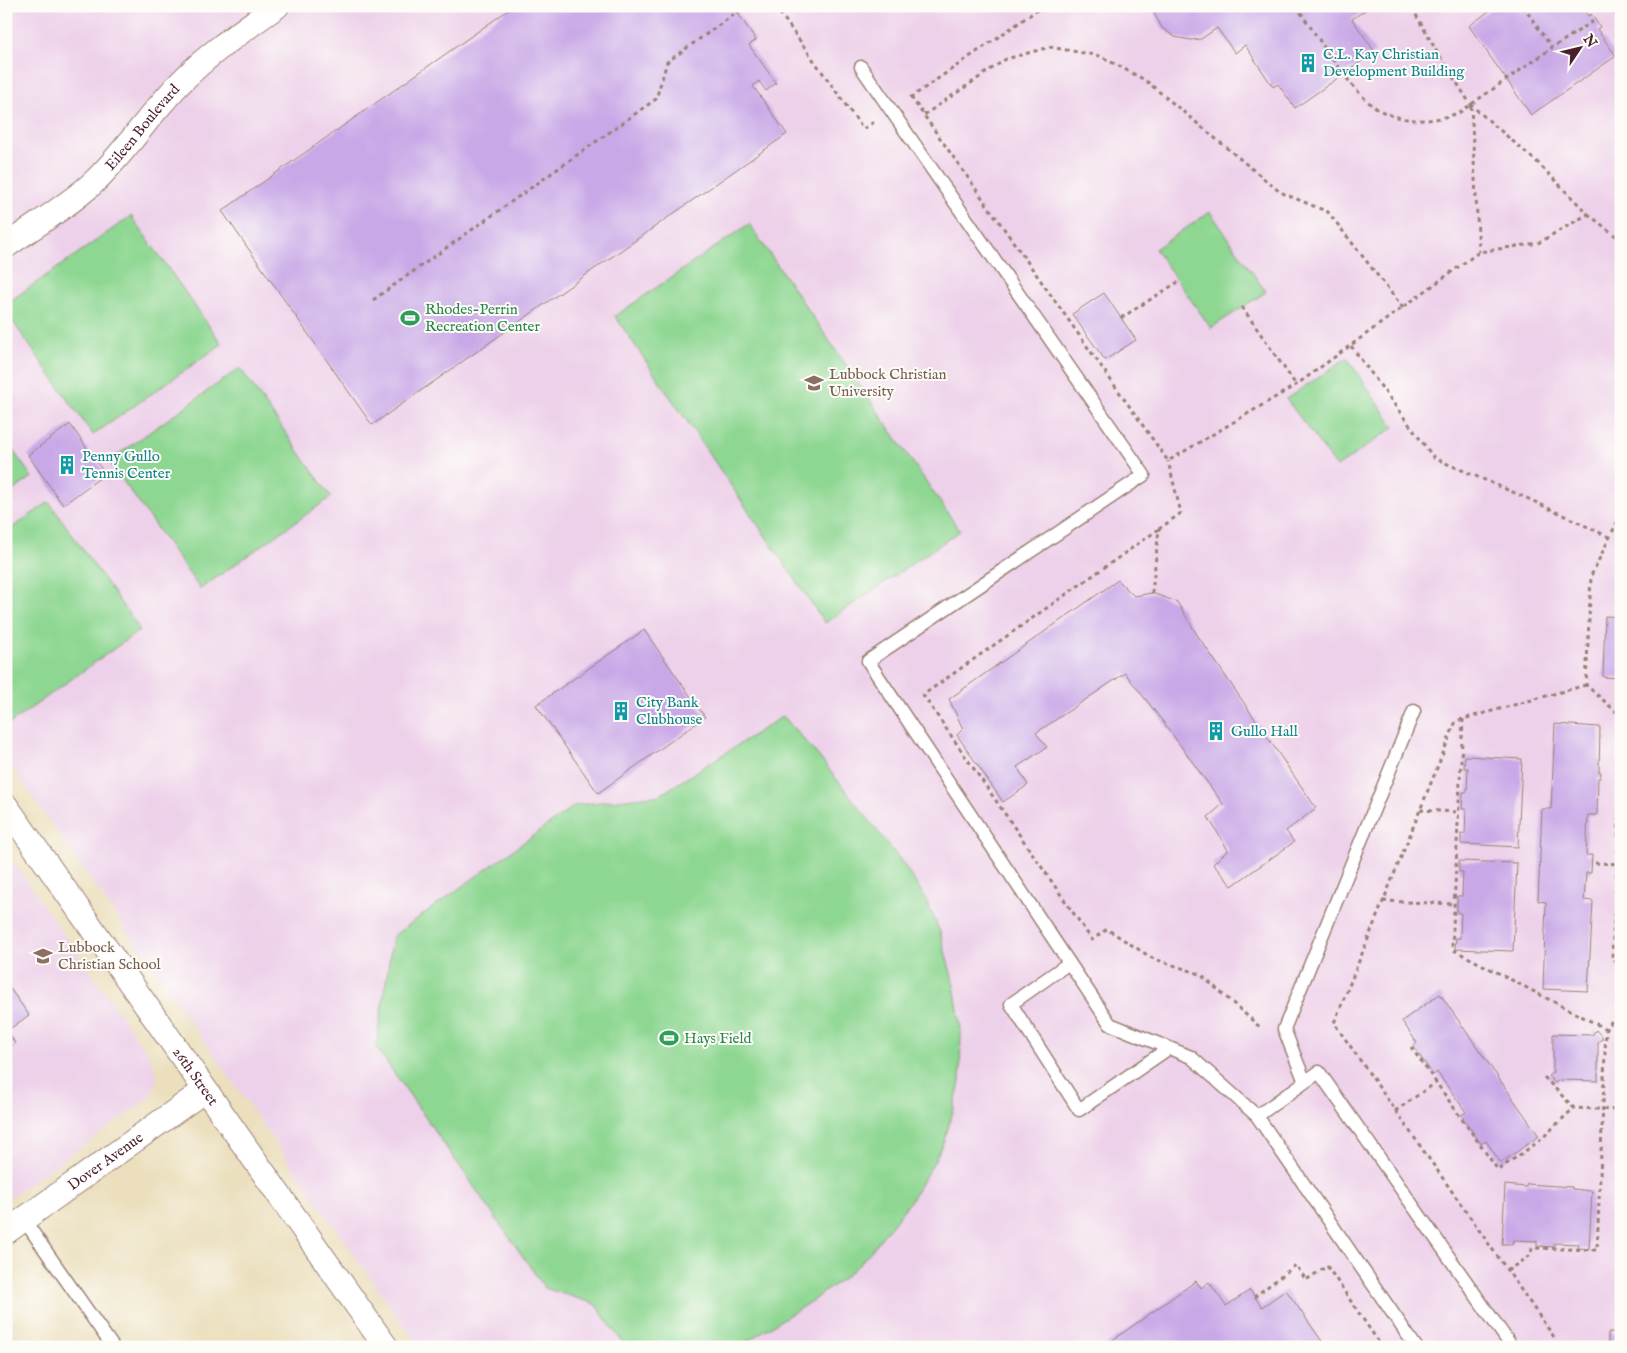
<svg xmlns="http://www.w3.org/2000/svg" width="1627" height="1353" font-family="'IM FELL English',serif">
<rect width="100%" height="100%" fill="#fdfcf7"/>
<filter id="ink" filterUnits="userSpaceOnUse"><feTurbulence type="fractalNoise" baseFrequency=".02" numOctaves="2"/><feDisplacementMap in="SourceGraphic" scale="10" xChannelSelector="R" yChannelSelector="G"/><feConvolveMatrix kernelMatrix="1 2 1 2 8 2 1 2 1" color-interpolation-filters="sRGB"/></filter>
<filter id="wash" filterUnits="userSpaceOnUse"><feTurbulence type="fractalNoise" baseFrequency=".0096" numOctaves="4" result="noise"/><feDisplacementMap in="SourceGraphic" scale="20" xChannelSelector="R" yChannelSelector="G"/><feGaussianBlur stdDeviation="1.12" result="paint"/><feColorMatrix in="noise" values="0 0 0 0 0 0 0 0 0 0 0 0 0 0 0 0 0 1.4 0 .05"/><feComposite in="paint" operator="in"/></filter>
<g filter="url(#wash)">
<rect width="100%" height="100%" fill="#ebdfbd"/>
<path fill="#edd0e9" d="M6,6H1621V1347H419L6,759Z
M6,852L152,1060L157,1077L152,1095L146,1101L6,1200Z"/>
<path fill="#8ed792" stroke="#6c7b5e" d="M1210,212L1266,292L1211,328L1155,249Z
M131,216L222,344L93,435L6,312V304Z
M749,224L960,531L825,623L615,316Z
M1347,358L1394,427L1337,467L1286,399Z
M240,368L331,497L200,589L109,461Z
M6,441L32,477L6,496Z
M49,502L140,630L9,724L6,721V532Z
M783,716L820,758L902,862L924,896L940,932L954,985L961,1029L960,1082L954,1108L945,1138L935,1160L909,1203L871,1251L859,1264L846,1276L813,1300L738,1347H626L595,1304L545,1288L376,1047L393,936L576,805L660,795Z"/>
<g id="blocks">
<path fill="#c9a8e7" d="M514,6H722L725,10L733,6L756,40L749,45L776,83L766,91L759,81L753,86L787,134L372,425L222,211Z
M1153,6H1365L1367,9L1352,19L1375,52L1295,108L1278,84L1273,87L1245,45L1235,53L1217,28L1201,39L1191,40L1175,37L1162,28L1155,15Z
M1496,6H1581L1588,16L1591,14L1600,27L1597,29L1616,56L1531,115L1469,26Z
M1104,293L1136,340L1105,360L1072,314Z
M70,424L105,474L63,505L28,455Z
M1118,580L1134,596L1152,593L1177,602L1198,636L1316,808L1286,831L1294,842L1232,886L1213,864L1228,850L1208,817L1223,804L1161,719L1125,673L1036,733L1047,747L1017,767L1028,785L1003,802L957,735L963,729L949,699Z
M1605,616L1621,617V678L1603,677Z
M644,630L705,717L598,793L536,705Z
M1555,724L1600,727L1599,772H1601L1600,778H1598L1597,815H1588L1586,855H1592L1591,873H1586L1584,900L1593,901L1588,991L1543,989L1546,902L1538,901L1542,809H1551Z
M1465,756L1522,759L1518,847L1461,844V834H1465L1466,809H1462L1463,792H1467L1468,768H1464Z
M1459,861L1517,863L1513,951L1455,949L1456,938H1460L1461,913H1457V896H1462L1463,872H1459Z
M6,983L29,1015L7,1031L15,1043L6,1050Z
M1440,994L1539,1136L1501,1163L1486,1141L1481,1144L1461,1115L1466,1112L1437,1072L1433,1075L1413,1046L1417,1043L1402,1021Z
M1596,1030L1603,1038L1598,1042V1081L1559,1080L1555,1083L1548,1076L1553,1072V1034L1592,1035Z
M1527,1184L1572,1187V1189L1592,1191L1589,1249L1578,1248L1579,1244L1554,1243V1247L1537,1246V1241L1513,1240L1512,1244H1502L1505,1185L1526,1187Z
M1196,1281L1201,1288L1209,1282L1226,1306L1250,1290L1262,1307L1286,1290L1326,1347H1103Z
M1608,1333H1621V1347H1608Z"/>
</g>
</g>
<g filter="url(#ink)">
<use href="#blocks" fill-opacity="0" stroke="#9a7f74" stroke-width="1"/>
<g fill="none" stroke-linecap="round" stroke-linejoin="round">
<g stroke="#9a7f74" stroke-width="15">
<path id="service" d="M861,67L1144,475L868,661L1110,1024L1191,1057L1257,1116L1416,1347
M1069,963L1011,1004L1079,1110L1169,1048
M1305,1082L1284,1029L1414,711
M1257,1116L1319,1072L1512,1347
M24,1220L113,1347"/>
</g>
<g stroke="#9a7f74" stroke-width="26">
<g id="minor">
<path id="s1" d="M6,246C34,226 71,204 95,181C128,149 152,110 185,78C212,51 245,29 277,6"/>
<path id="s2" d="M6,806L386,1347"/>
<path id="s3" d="M6,1232L205,1090"/>
</g>
</g>
<path stroke="#9a7f74" stroke-width="3" stroke-dasharray="4 4" stroke-linecap="butt" d="M775,6L863,129L874,122
M1296,6C1317,35 1348,88 1376,108C1402,124 1434,123 1460,112L1552,48
M1523,6L1552,48L1595,20
M1610,6L1621,21
M911,97L1168,461L1296,385L1479,252L1538,243L1588,214L1538,163L1471,105L1437,52L1411,6
M910,98L1043,6
M1471,106L1479,252
M924,115L1006,59L1050,47L1100,56L1145,80L1280,192L1328,212L1403,308
M1588,214L1621,240
M373,300L656,99L667,62L746,6
M1242,307L1296,385
M1121,318L1178,282
M1351,346L1434,458L1531,500L1609,537
M1621,514L1591,576L1586,685L1621,716
M1159,529L923,695L1092,940L1107,929L1152,958L1200,974L1261,1028
M1152,593L1159,529L1181,513L1168,461
M1463,719L1452,949L1606,1029
M1621,777L1612,958L1621,966
M1420,810L1459,812
M1595,863L1621,864
M1383,901L1454,904
M1411,1047L1498,1170L1538,1142L1574,1108
M1544,1077L1574,1108L1621,1110
M1395,1111L1437,1082
M1507,1271L1531,1255L1532,1248L1597,1250L1606,1029L1607,1026L1621,1013
M1254,1297L1296,1265L1306,1280L1327,1266L1382,1347
M1554,1337L1334,1023L1456,721L1586,685"/>
<use href="#service" stroke="#fff" stroke-width="12"/>
<use href="#minor" stroke="#fff" stroke-width="24"/>
</g>
</g>
<defs>
<g id="building-bare" transform="scale(1.5)"><path d="M-4-6H4V6H1V3H-1V6H-4ZM-2.5-4.3h1.7v1.8h-1.7ZM.8-4.3h1.7v1.8H.8ZM-2.5-1h1.7V.8h-1.7ZM.8-1h1.7V.8H.8Z" fill="#0f9aa8" stroke="#fdfcf7" stroke-width="2.5" paint-order="stroke"/></g>
<g id="stadium-bare" transform="scale(1.5)"><path d="M0-5a6.5 5 0 1 0 0 10a6.5 5 0 1 0 0-10ZM-3.5-1.8h7v3.6h-7Z" fill="#2e9e5b" stroke="#fdfcf7" stroke-width="2.5" paint-order="stroke"/></g>
<g id="university-bare" transform="scale(1.5)"><path d="M0-5L7-2L0 1L-7-2ZM-4 1L0 2.5L4 1V4Q0 6-4 4Z" fill="#8d6e63" stroke="#fdfcf7" stroke-width="2.5" paint-order="stroke"/></g>
<g id="school-bare" transform="scale(1.5)"><path d="M0-5L7-2L0 1L-7-2ZM-4 1L0 2.5L4 1V4Q0 6-4 4Z" fill="#8d6e63" stroke="#fdfcf7" stroke-width="2.5" paint-order="stroke"/></g>
</defs>
<g fill-rule="evenodd">
<use href="#building-bare" x="1308" y="63"/>
<use href="#stadium-bare" x="410" y="318"/>
<use href="#university-bare" x="814" y="383"/>
<use href="#building-bare" x="67" y="465"/>
<use href="#building-bare" x="621" y="711"/>
<use href="#building-bare" x="1216" y="731"/>
<use href="#school-bare" x="43" y="956"/>
<use href="#stadium-bare" x="669" y="1038"/>
</g>
<g text-anchor="middle" stroke-width="4" stroke-linejoin="round" paint-order="stroke">
<g font-size="15" fill="#0d838f" stroke="#fdfcf7" text-anchor="start">
<text x="1323" y="59">C.L. Kay Christian<tspan x="1323" dy="17">Development Building</tspan></text>
<text x="82" y="461">Penny Gullo<tspan x="82" dy="17">Tennis Center</tspan></text>
<text x="636" y="707">City Bank<tspan x="636" dy="17">Clubhouse</tspan></text>
<text x="1231" y="736">Gullo Hall</text>
</g>
<g font-size="15" fill="#4a1f2b" stroke="#fdfcf7">
<text dy="5" stroke="none"><textPath href="#s1" startOffset="182">Eileen Boulevard</textPath></text>
<text dy="5" stroke="none"><textPath href="#s2" startOffset="330">26th Street</textPath></text>
<text dy="5" stroke="none"><textPath href="#s3" startOffset="122">Dover Avenue</textPath></text>
</g>
<g font-size="15" fill="#27864d" stroke="#fdfcf7" text-anchor="start">
<text x="425" y="314">Rhodes-Perrin<tspan x="425" dy="17">Recreation Center</tspan></text>
<text x="684" y="1043">Hays Field</text>
</g>
<g font-size="15" fill="#785e54" stroke="#fdfcf7" text-anchor="start">
<text x="829" y="379">Lubbock Christian<tspan x="829" dy="17">University</tspan></text>
<text x="58" y="952">Lubbock<tspan x="58" dy="17">Christian School</tspan></text>
</g>
</g>
<rect width="1627" height="1353" fill="none" stroke="#fdfcf7" stroke-width="25"/>
<g transform="translate(1580 48) rotate(55)" stroke="#fdfcf7" stroke-width="4" paint-order="stroke">
<path d="M0-4L9 19L0 12L-9 19Z" fill="#4a1f2b"/>
<text y="-8" font-size="14" font-weight="bold" text-anchor="middle" fill="#4a1f2b">N</text>
</g>
</svg>
